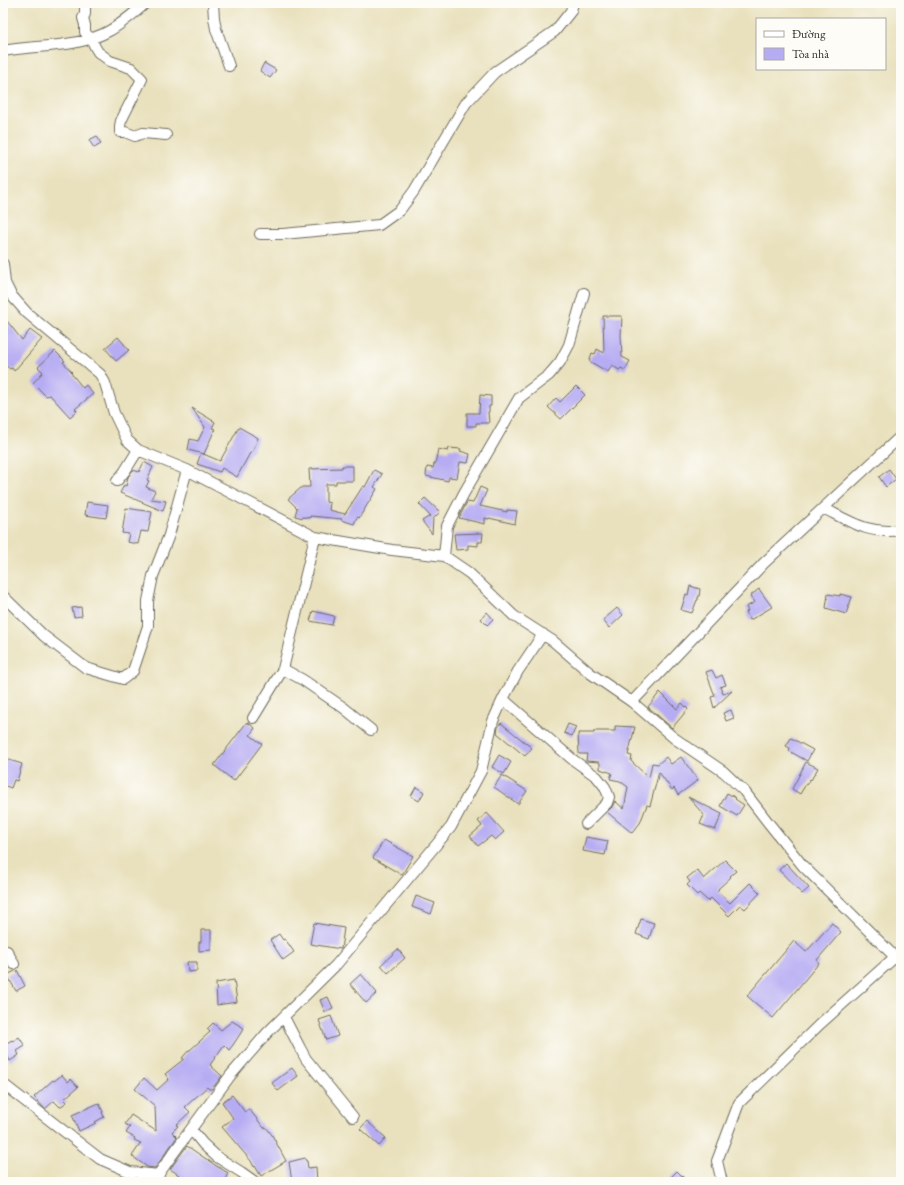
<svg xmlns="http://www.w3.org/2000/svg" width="904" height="1185" font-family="'EB Garamond',serif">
<rect width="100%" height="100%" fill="#fdfcf7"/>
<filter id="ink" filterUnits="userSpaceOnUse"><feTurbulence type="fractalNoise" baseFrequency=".025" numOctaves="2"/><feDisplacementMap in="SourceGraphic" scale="8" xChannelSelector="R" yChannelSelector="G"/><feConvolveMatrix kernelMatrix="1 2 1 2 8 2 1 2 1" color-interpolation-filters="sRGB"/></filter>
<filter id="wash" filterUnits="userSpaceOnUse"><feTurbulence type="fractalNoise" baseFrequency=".012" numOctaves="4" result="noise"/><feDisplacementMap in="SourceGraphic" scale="16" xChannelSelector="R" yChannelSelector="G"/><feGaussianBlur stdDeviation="0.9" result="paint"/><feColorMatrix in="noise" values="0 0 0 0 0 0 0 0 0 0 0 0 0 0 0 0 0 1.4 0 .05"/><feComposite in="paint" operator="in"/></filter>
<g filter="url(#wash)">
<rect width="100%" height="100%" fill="#e9e1bd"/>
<g id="blocks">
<path fill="#b6acf3" d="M264,63L276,70L270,78L260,71Z
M97,136L101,144L94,148L89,140Z
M3,316L22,340L30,330L42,339L14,371L12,368L10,369L3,363Z
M603,316H622L621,335L622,357L630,361L625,370L621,368L619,370L612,365L608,372L589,361L592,353L595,354L597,349L604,353Z
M118,337L129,350L116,361L105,348Z
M55,351L65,361L63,362L72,372L71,373L83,388L86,385L93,394L75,409L77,411L70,417L50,395L46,396L33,383L43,372L38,367Z
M576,386L585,395L561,419L548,407L556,398L560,402Z
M480,395L491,396V406H489V412H488L489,423H476V426H467V413H479Z
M192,408L215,422L212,428L215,429L204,454L188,450L190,439L198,441L205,427Z
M239,427L258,438L252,453H250L237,477L222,468L220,472L197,464L201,453L220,461Z
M449,448L461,449L460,451L470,454L468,463L460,462L457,478L449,477L448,481L426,476L427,467L433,468L434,464H435L438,449L448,451Z
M144,462L153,467L147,480L149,481L146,487L155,491L151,499L166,501L163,511L120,493L124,485L126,486L128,477L133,470L139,472Z
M342,466H353V481H336V484H326V502L330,503L329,510L345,514L363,486L365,487L374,470L382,474L374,487L377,489L359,518L357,517L354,524L341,520L342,519L310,516V518L303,517V518L295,516L297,508L288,499L302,487H310L309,469L342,468Z
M889,469L896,479L886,487L879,477Z
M480,487L487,490L480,506L507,512V510L517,511L515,524L489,518V519L485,518V524L459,518L467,502L473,503Z
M425,498L440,512L433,519V518L432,534L422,521L430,516L419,504Z
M87,502L108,505L106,518L85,515Z
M126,508L152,512L148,532L141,531L138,544L127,542L129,534L122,533Z
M483,533L482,542H478V546L468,545V549L456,550L454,534Z
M690,586L700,589L699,597H698V600H697L692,613L681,610L686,594L688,595Z
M759,589L772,607L750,620L746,612L748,611L746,607L755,602L750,596Z
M828,594L840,596V594L852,597L846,614L826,608Z
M81,607L82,616L74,617L72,608Z
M617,608L623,615L609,628L603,620Z
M313,611L334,616L332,625L310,621Z
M487,612L493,619L487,625L481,619Z
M712,670L716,678L722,675L726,685L720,687L723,694L732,691L714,708L711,697L715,696L706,672Z
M660,692L677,709L682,703L688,709L672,728L648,707Z
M731,710L734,718L726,721L723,713Z
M247,722L255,728L250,735L262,744L234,781L214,765Z
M501,723L532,748L525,756L497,733L498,727Z
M568,724L576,727L572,736L564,733Z
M615,726L635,727L628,755L632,756L631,761L649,778L652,763L658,764L666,757L671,764L681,757L698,780L678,795L674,788L672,790L659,772L650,806L647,805L640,823L632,833L607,812L612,807L615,801L624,809L628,787L620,781L610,779L612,773L600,769V763L599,762L586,761L587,754H579L578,733H594V731H615Z
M791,738L813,750L807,761L789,751L790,748L786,746Z
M499,755L511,762L504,774L492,767Z
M6,759L22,764L17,781L14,780L11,788L3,785V769Z
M806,762L818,768L811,780L810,779L806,785V784L800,794L792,789Z
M502,775L527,791L518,804L494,787Z
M416,787L424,792L419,801L411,796Z
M727,793L736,798L735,799L744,805L737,816L720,806Z
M688,797L722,814L715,830L700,824L704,815Z
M487,813L504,832L495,840L491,836L478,846L470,836L482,826L478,821Z
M586,837L608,841L605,855L583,851Z
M384,840L413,856L402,875L373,858Z
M725,860L736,871L730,876L731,877L718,889H719L717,891L730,903L750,883L760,893L745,909L740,905L729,916L711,898L708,901L699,893L697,895L687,885L690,882L687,878L697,870L704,879Z
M786,863L809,888L802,894L779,870Z
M416,896L435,903L431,914L412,907Z
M641,919L654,923L649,939L636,934Z
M314,923L344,928L341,949L310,944Z
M832,923L841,932L817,960L819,963L773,1018L747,996L794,941L806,952Z
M201,930H211V950L199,951V942H201Z
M279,934L283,940L285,939L294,952L283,960L270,940Z
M398,949L405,958L388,973L381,965Z
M187,962H197V971L188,972Z
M17,970L25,986L16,991L7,975Z
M361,974L377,993L366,1003L350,984Z
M234,980L237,1002L217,1005L216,983Z
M328,997L333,1008L325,1012L320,1000Z
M331,1016L338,1036L326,1040L319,1020Z
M232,1021L244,1028L233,1045L229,1050L224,1045L210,1065L222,1076L212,1089H209L207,1087L185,1107L190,1112L176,1125L178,1126L172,1132L177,1137L155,1168L147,1167L132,1156L141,1143L134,1140L135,1138L126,1133L130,1127L125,1124L131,1115L156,1131L155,1106L135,1089L144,1078L157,1090L169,1079L165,1074L184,1059L182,1058L189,1050H190L210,1032L207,1029L213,1023L221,1030Z
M19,1037L25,1046L17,1051L19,1055L10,1061L8,1057L3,1060V1045L12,1040L13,1041Z
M292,1068L298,1076L278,1091L272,1083Z
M62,1075L68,1082L71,1079L78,1087L64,1099L67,1102L60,1107L54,1101L45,1109L34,1097L53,1080L54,1081Z
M232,1095L245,1112L249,1109L264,1128L266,1127L272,1135L286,1161L261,1176L255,1166L254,1167L251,1161L222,1127L233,1118L222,1102Z
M99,1103L103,1112H102L104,1117L95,1122L96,1123L79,1131L72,1115Z
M367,1121L386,1138L379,1146L360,1129Z
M187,1146L215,1165L228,1173L224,1182H174L179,1175L170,1169Z
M305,1158L306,1161H307L308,1168L316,1167L317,1182H292L289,1162Z
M677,1171L688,1182H666Z"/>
</g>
</g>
<g filter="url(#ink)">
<use href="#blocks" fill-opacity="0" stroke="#6e6b5e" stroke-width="1"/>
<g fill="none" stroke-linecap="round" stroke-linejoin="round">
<g stroke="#6e6b5e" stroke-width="12">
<path id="street" d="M85,3V14L83,18L85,25V32L87,35L91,38L95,47L98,52L110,61L131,68L142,79L121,121L120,126V132H125L135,136L143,133L166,135
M213,3L214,18L216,29L229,66
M3,51C36,45 79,48 109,31C122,24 134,13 146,3
M260,234H283L379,225L400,210L414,191L466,103L495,72L555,31L571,11L573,3
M3,264L5,283L11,295L27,313L100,374L105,383L114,413L127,440L138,450L187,470L315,537L392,550L444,556L469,573L514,616L553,641L590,673L632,702L674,738L724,772L744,791L767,821L803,866L895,957L820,1024L739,1103L717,1161L722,1182
M117,481L125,471L138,450
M823,508C851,522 869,535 901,530
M444,556L447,526L464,493L519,398L549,375L560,362L569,345L584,293
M3,596L44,636L86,668L123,679L133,671L148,626V601L153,576L169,535L187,470
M283,669L303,680L344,708L371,730
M503,699L572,759L597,777L605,787L609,797L607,803L586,824
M632,702L764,563L901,436
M253,718L283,669L315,537
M3,950L7,951L14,964
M284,1017L300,1048L306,1059L353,1117
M3,1084L100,1159L130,1172L159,1175
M191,1129L203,1144L217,1157L241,1172L255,1182
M153,1182L172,1155L230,1076L268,1032L336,965L451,827L481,771L493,721L503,699L518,671L543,634"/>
</g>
<use href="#street" stroke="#fff" stroke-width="10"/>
</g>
</g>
<rect width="904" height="1185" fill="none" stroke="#fdfcf7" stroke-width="16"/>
<rect x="756" y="18" width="130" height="52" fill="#fdfcf7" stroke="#a9a8a5"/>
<rect x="764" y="31" width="20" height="6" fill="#ffffff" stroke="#a9a8a5"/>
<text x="792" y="38" font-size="12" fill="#2b2b2b">Đường</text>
<rect x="764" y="48" width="20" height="12" fill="#b6acf3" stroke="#a9a8a5"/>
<text x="792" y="58" font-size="12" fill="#2b2b2b">Tòa nhà</text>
</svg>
